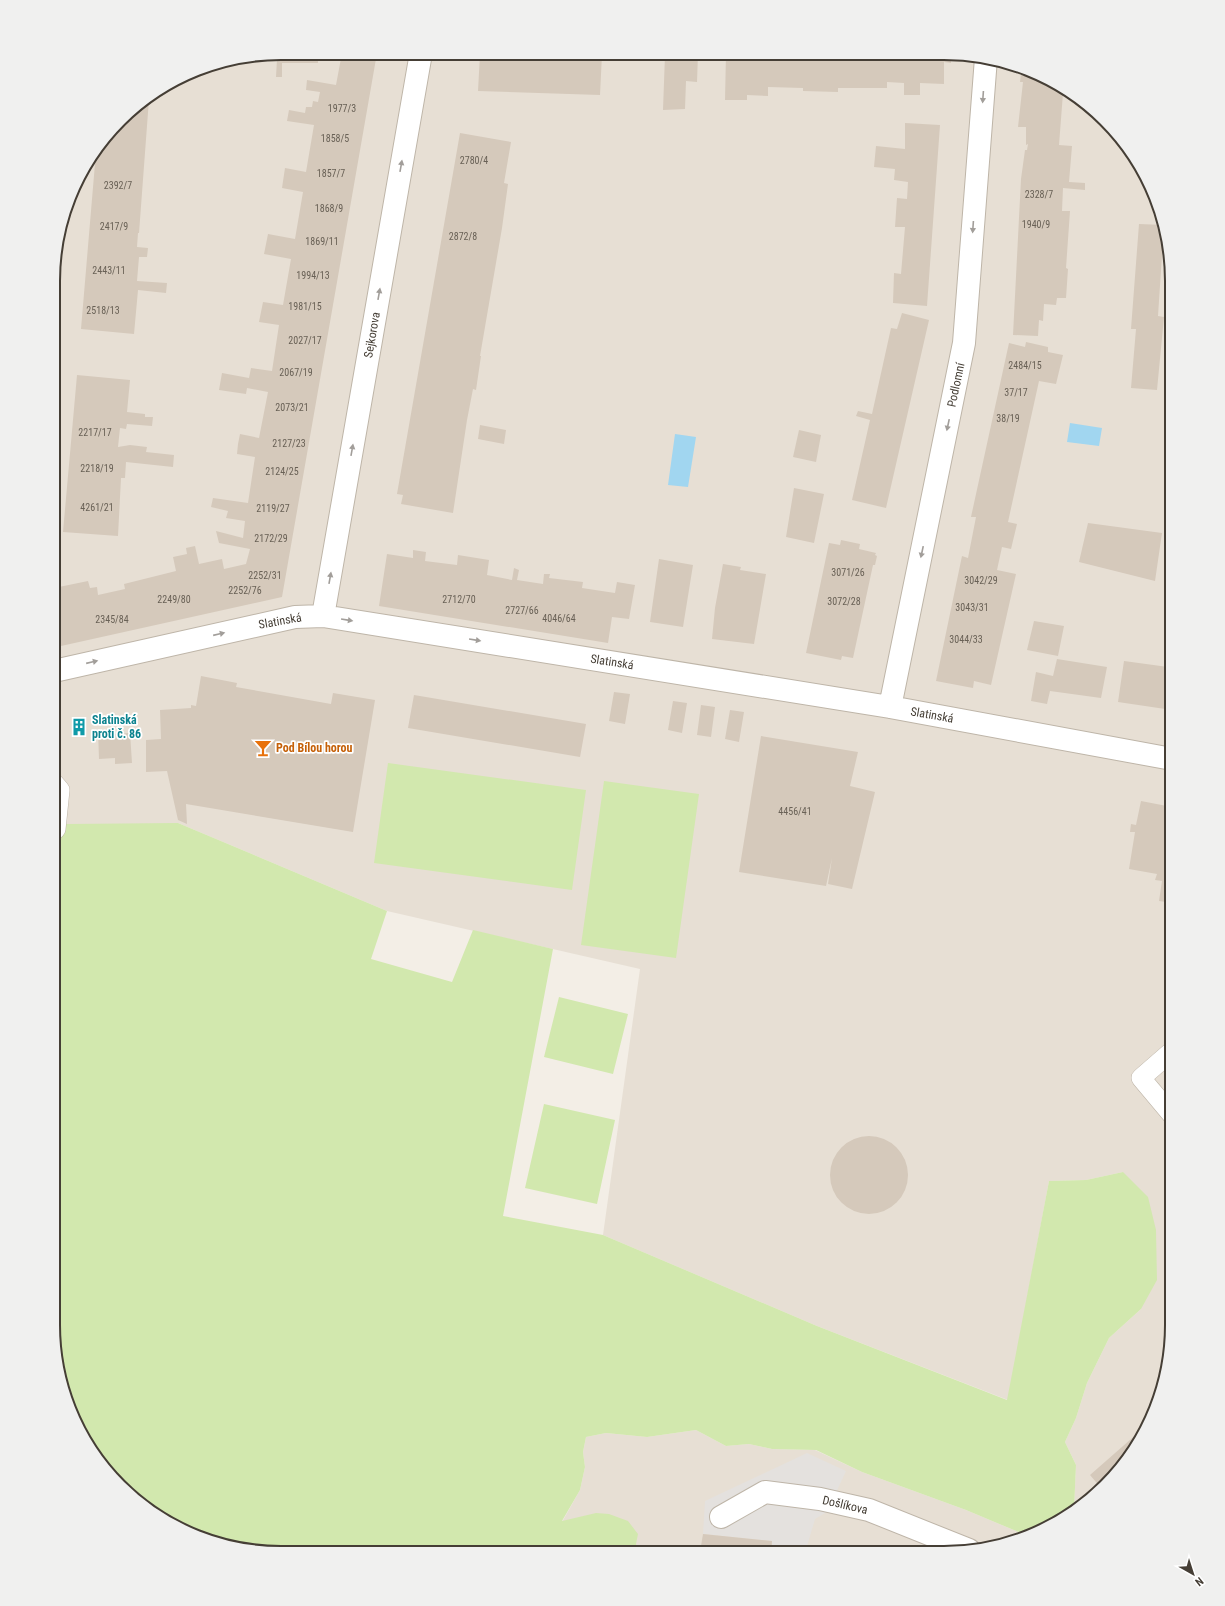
<svg xmlns="http://www.w3.org/2000/svg" width="1225" height="1606" font-family="'Roboto Condensed',sans-serif">
<rect width="100%" height="100%" fill="#f3eee6"/>
<path fill="#e7dfd4" d="M281,53L974,55L1031,70L1071,92L1115,130L1148,180L1164,222L1172,281L1171,1340L1160,1398L1134,1451L1095,1496L1074,1510L1076,1465L1065,1442L1076,1418L1087,1383L1109,1338L1141,1309L1123,1172L1086,1180L1049,1181L1008,1400L817,1326L603,1235L640,969L387,911L178,823L54,843L55,251L83,167L131,109L207,65Z
M696,1430L726,1446L749,1444L772,1449L815,1450L862,1472L966,1510L1028,1536L1003,1545L944,1553L567,1552L562,1522L580,1490L585,1467L583,1452L586,1437L606,1433L647,1437Z"/>
<path fill="#d2e8ae" d="M388,763L586,790L572,890L374,863Z
M604,781L699,794L676,958L581,945Z
M178,823L387,911L371,959L452,982L473,930L553,949L503,1216L603,1235L817,1326L1007,1400L1049,1181L1086,1180L1123,1172L1148,1197L1156,1230L1157,1280L1141,1309L1109,1338L1087,1383L1076,1418L1065,1442L1076,1465L1074,1510L1045,1529L1028,1536L966,1510L862,1472L816,1450L772,1449L749,1444L726,1446L696,1430L647,1437L606,1433L586,1437L583,1452L585,1467L580,1490L562,1521L596,1513L609,1514L628,1521L638,1534L636,1544L637,1552L251,1551L194,1536L154,1514L110,1475L77,1426L61,1384L53,1325L54,843L66,824Z
M559,997L628,1014L613,1074L544,1057Z
M544,1104L615,1120L597,1204L525,1188Z"/>
<path fill="#e4e1de" d="M807,1453L846,1471L827,1512L815,1519L805,1553H771L772,1541L703,1534L705,1501Z"/>
<path fill="#a1d6f0" d="M1070,423L1102,428L1099,446L1067,442Z
M675,434L696,437L688,487L668,485Z"/>
<path fill="#d5c9bb" d="M281,53H318V63H282V77H276L277,59L262,58V61H249V58Z
M342,53H377L282,597L61,646L57,627H54V588L88,581L90,588L97,587L98,595L125,589L124,584L176,571L173,557L187,554L186,548L195,546L199,564L222,559L224,569L246,564L250,549L219,543L216,531L243,538L245,521L226,518L228,511L211,507L213,498L248,503L255,457L237,454L238,444L240,434L259,438L268,392L247,388L246,394L219,390L222,373L249,378L251,368L272,371L279,325L259,322L263,302L283,305L291,259L264,254L268,234L295,239L303,192L282,188L285,168L306,172L314,125L287,121L289,110L305,113L306,107H312L313,101L318,102L320,92L306,90L307,80L336,85Z
M480,54H602L600,95L478,91Z
M666,54H698L697,82L686,81L685,109L663,110L665,55Z
M726,54L951,55V63L944,62V84L920,83V95H904V83L887,82V88H838V92L803,91V88L768,87V96L747,95V100H725Z
M1024,68L1031,70L1073,93H1063L1059,145L1072,146L1069,182L1085,183V190L1063,188L1062,211H1070L1066,268L1068,269L1066,298H1057L1056,305L1044,304L1043,321L1039,320L1038,336L1013,335L1021,179L1025,150H1027L1028,144L1026,145V127H1018L1023,82H1020L1021,73H1024Z
M149,99L139,233H138L137,247L148,248L147,257H139L137,281L167,283L166,293L138,290L134,334L81,329L96,152L131,109Z
M905,123L940,125L927,306L893,303L894,273L901,274L905,227H895L897,198L907,199L908,182L894,180L895,169L874,167L876,146L905,149Z
M460,133L511,142L504,183L508,184L502,228L480,356H481L476,390L473,389L467,420L453,513L401,504L403,495L397,494Z
M1139,224L1164,225L1158,316L1164,317L1157,390L1131,388L1136,329H1131Z
M902,313L929,320L886,508L852,500L870,420L856,416L858,411L872,414L891,328L897,329Z
M1026,342L1048,347V352L1063,355L1056,384L1039,381L1008,522L1017,524L1011,549L1002,547L997,570L1016,574L991,685L974,681L973,688L936,681L962,556L968,558L976,517H971L1009,343L1025,347Z
M77,375L130,380L127,412L145,414V417H153L152,426L127,424L126,429L120,428L118,447L130,445L147,447L146,452L174,455L173,467L126,462L125,478H121L118,536L63,532Z
M480,425L506,430L504,444L478,439Z
M799,430L821,435L816,462L793,457Z
M794,488L824,494L814,543L786,537Z
M1088,523L1162,533L1155,581L1079,562Z
M841,540L860,544L859,549L876,553L875,555L877,556L875,565H873L853,658L842,656L841,660L806,653L829,543L840,545Z
M413,550L426,552L425,561L457,565L458,555L489,560L487,575L512,580L514,568L519,570L517,580L543,584L544,574H550L549,578L583,582L582,588L615,593L617,582L635,585L629,619L612,617L608,643L379,606L387,554L413,558Z
M659,559L693,565L683,627L650,622Z
M723,564L741,567L740,570L766,574L754,644L712,639L715,608Z
M1034,621L1064,626L1058,656L1027,650Z
M1171,651L1172,710L1118,702L1124,661L1168,667Z
M1057,659L1107,667L1101,698L1050,691L1047,704L1031,701L1036,672L1053,676Z
M201,676L237,683L236,687L331,704L333,693L375,700L353,832L186,804L187,824L178,820L167,771L146,772V740L161,739L160,710L191,708V705L196,706Z
M614,692L630,694L625,724L609,721Z
M414,695L586,724L580,757L408,728Z
M673,701L687,703L682,733L668,730Z
M701,705L715,707L711,737L697,735Z
M730,710L744,712L739,742L725,739Z
M85,719L86,734H74L73,720Z
M114,729V734L130,733L132,763L115,764V758L99,759L98,730Z
M761,736L858,752L850,786L875,792L852,889L828,884L832,858L826,886L739,872Z
M1141,801L1172,807V877L1166,902L1159,901L1162,881L1155,880L1157,874L1129,869L1135,832H1130L1131,824L1136,825Z
M1172,1078V1091L1165,1083Z
M830 1175a39 39 0 1 1 78 0a39 39 0 1 1-78 0Z
M1147,1425L1134,1451L1101,1488L1090,1475Z
M703,1534L772,1541L771,1553L700,1552Z"/>
<g fill="none" stroke-linecap="round" stroke-linejoin="round">
<g stroke="#beb5a8" stroke-width="20">
<path id="service" d="M54,831L56,829L60,790L54,783
M1172,1115L1141,1078L1172,1051"/>
</g>
<g stroke="#beb5a8" stroke-width="24">
<path id="minor" d="M323,616L421,53
M54,671L295,617L323,616L890,707L1172,759
M890,707L964,343L986,58
M721,1517L765,1492L820,1499L869,1510L969,1550"/>
</g>
<use href="#service" stroke="#fff" stroke-width="19"/>
<use href="#minor" stroke="#fff" stroke-width="22"/>
</g>
<defs><path id="oneway-solid" d="M-6-.8H1V-3.2L6.5 0L1 3.2V.8H-6Z"/></defs>
<g fill="#a29e9a">
<use href="#oneway-solid" transform="translate(983 97) rotate(94)"/>
<use href="#oneway-solid" transform="translate(401 166) rotate(-80)"/>
<use href="#oneway-solid" transform="translate(973 227) rotate(94)"/>
<use href="#oneway-solid" transform="translate(379 294) rotate(-80)"/>
<use href="#oneway-solid" transform="translate(948 425) rotate(102)"/>
<use href="#oneway-solid" transform="translate(352 450) rotate(-80)"/>
<use href="#oneway-solid" transform="translate(922 552) rotate(102)"/>
<use href="#oneway-solid" transform="translate(330 578) rotate(-80)"/>
<use href="#oneway-solid" transform="translate(347 620) rotate(9)"/>
<use href="#oneway-solid" transform="translate(219 634) rotate(-13)"/>
<use href="#oneway-solid" transform="translate(475 640) rotate(9)"/>
<use href="#oneway-solid" transform="translate(92 662) rotate(-13)"/>
</g>
<defs>
<g id="building-bare" transform="scale(1.38)"><path d="M-4-6H4V6H1V3H-1V6H-4ZM-2.5-4.3h1.7v1.8h-1.7ZM.8-4.3h1.7v1.8H.8ZM-2.5-1h1.7V.8h-1.7ZM.8-1h1.7V.8H.8Z" fill="#0f9aa8" stroke="#fff" stroke-width="2.5" paint-order="stroke"/></g>
<g id="bar-bare" transform="scale(1.38)"><path d="M-6-5H6L.8 .8V4.5H3.5V6h-7V4.5H-.8V.8Z" fill="#e8710a" stroke="#fff" stroke-width="2.5" paint-order="stroke"/></g>
</defs>
<g fill-rule="evenodd">
<use href="#building-bare" x="79" y="727"/>
<use href="#bar-bare" x="263" y="748"/>
</g>
<g text-anchor="middle" stroke-width="3.5" stroke-linejoin="round" paint-order="stroke">
<g font-size="10" fill="#696156">
<text x="342" y="112">1977/3</text>
<text x="335" y="142">1858/5</text>
<text x="474" y="164">2780/4</text>
<text x="331" y="177">1857/7</text>
<text x="118" y="189">2392/7</text>
<text x="1039" y="198">2328/7</text>
<text x="329" y="212">1868/9</text>
<text x="1036" y="228">1940/9</text>
<text x="114" y="230">2417/9</text>
<text x="463" y="240">2872/8</text>
<text x="322" y="245">1869/11</text>
<text x="109" y="274">2443/11</text>
<text x="313" y="279">1994/13</text>
<text x="305" y="310">1981/15</text>
<text x="103" y="314">2518/13</text>
<text x="305" y="344">2027/17</text>
<text x="1025" y="369">2484/15</text>
<text x="296" y="376">2067/19</text>
<text x="1016" y="396">37/17</text>
<text x="292" y="411">2073/21</text>
<text x="1008" y="422">38/19</text>
<text x="95" y="436">2217/17</text>
<text x="289" y="447">2127/23</text>
<text x="97" y="472">2218/19</text>
<text x="282" y="475">2124/25</text>
<text x="97" y="511">4261/21</text>
<text x="273" y="512">2119/27</text>
<text x="271" y="542">2172/29</text>
<text x="848" y="576">3071/26</text>
<text x="265" y="579">2252/31</text>
<text x="981" y="584">3042/29</text>
<text x="245" y="594">2252/76</text>
<text x="174" y="603">2249/80</text>
<text x="459" y="603">2712/70</text>
<text x="844" y="605">3072/28</text>
<text x="972" y="611">3043/31</text>
<text x="522" y="614">2727/66</text>
<text x="559" y="622">4046/64</text>
<text x="112" y="623">2345/84</text>
<text x="966" y="643">3044/33</text>
<text x="795" y="815">4456/41</text>
</g>
<g font-size="12" fill="#453e35" stroke="#fff">
<text transform="translate(372 335) rotate(-80)" y="4">Sejkorova</text>
<text transform="translate(956 385) rotate(-78)" y="4">Podlomní</text>
<text transform="translate(280 621) rotate(-10)" y="4">Slatinská</text>
<text transform="translate(612 662) rotate(9)" y="4">Slatinská</text>
<text transform="translate(932 715) rotate(10)" y="4">Slatinská</text>
<text transform="translate(845 1505) rotate(13)" y="4">Došlíkova</text>
</g>
<g font-size="12" font-weight="bold" fill="#0d838f" stroke="#fff" text-anchor="start">
<text x="92" y="724">Slatinská<tspan x="92" dy="14">proti č. 86</tspan></text>
</g>
<g font-size="12" font-weight="bold" fill="#c56008" stroke="#fff" text-anchor="start">
<text x="276" y="752">Pod Bílou horou</text>
</g>
</g>
<path d="M0 0H1225V1606H0ZM281 60H944A221 221 0 0 1 1165 281V1325A221 221 0 0 1 944 1546H281A221 221 0 0 1 60 1325V281A221 221 0 0 1 281 60Z" fill="#f0f0ef" fill-rule="evenodd"/>
<path fill="none" stroke="#453e35" stroke-width="2" d="M281 60H944A221 221 0 0 1 1165 281V1325A221 221 0 0 1 944 1546H281A221 221 0 0 1 60 1325V281A221 221 0 0 1 281 60Z"/>
<g transform="translate(1193 1574) rotate(141)" stroke="#ffffff" stroke-width="3" paint-order="stroke">
<path d="M0-3L7 15L0 10L-7 15Z" fill="#453e35"/>
<text y="-6" font-size="11" font-weight="bold" text-anchor="middle" fill="#453e35">N</text>
</g>
</svg>
